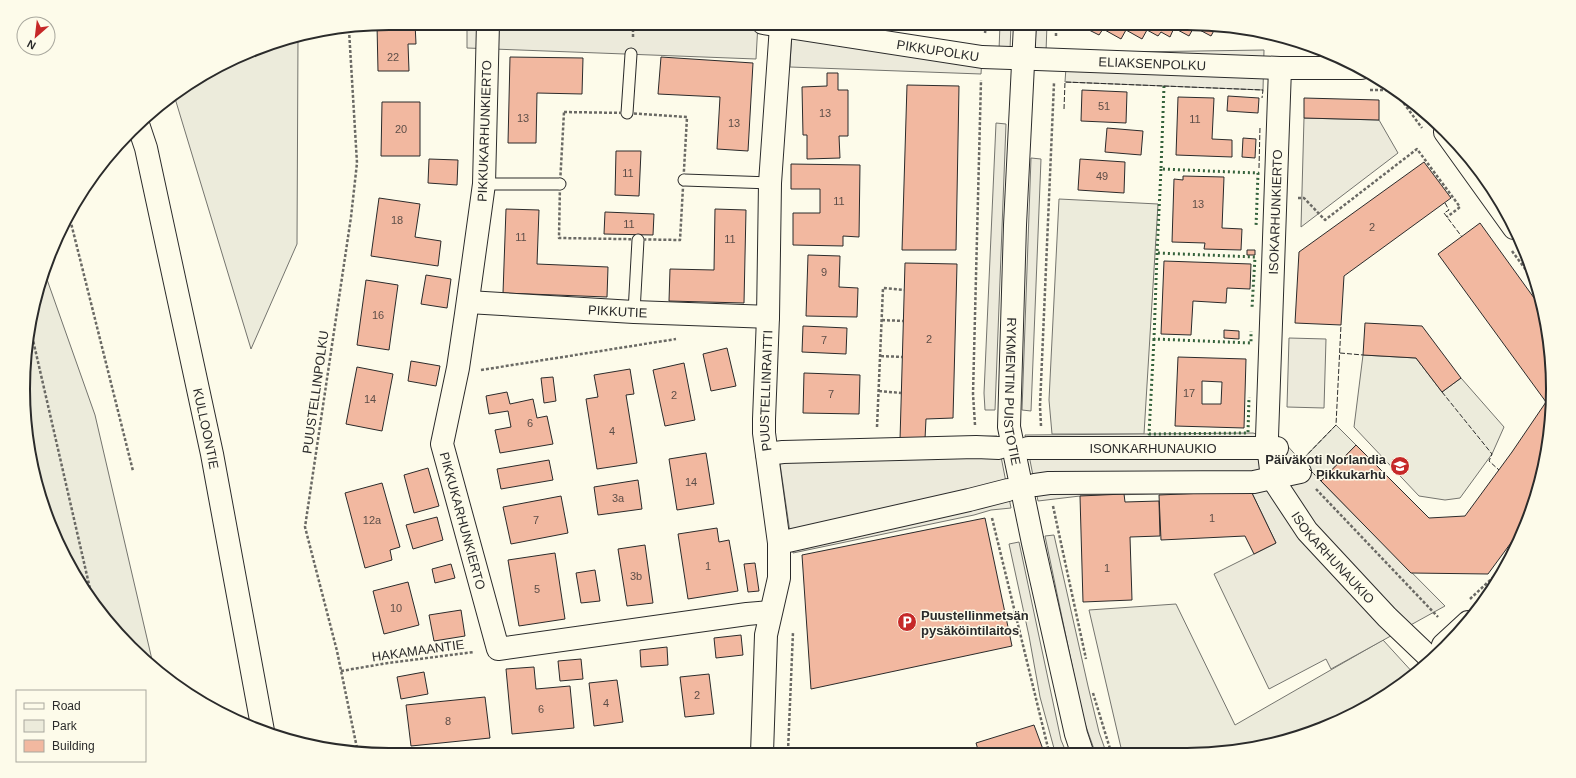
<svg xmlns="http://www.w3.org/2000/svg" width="1576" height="778" font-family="Helvetica,sans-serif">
<rect width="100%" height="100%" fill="#fdfbea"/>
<path fill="#ecebdb" stroke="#74746e" d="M298,38L297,244L251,349L174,95L271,43Z
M1059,199L1158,204L1144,434H1052L1049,400Z
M44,271L95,415L153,664L130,648L61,551L26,437L30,317Z
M1363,355L1416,358L1442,392L1461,378L1504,427L1492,454L1460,498L1445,500L1419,496L1354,427Z
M1336,425L1356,445L1321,481L1301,461Z
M1176,604L1235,725L1383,640L1415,675L1410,680L1327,727L1235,752H1122L1089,610Z"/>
<path fill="#eceadb" stroke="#74746e" d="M467,23H758L756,59L467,48Z
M1000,24H1011L1010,50H999Z
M1036,24H1047L1046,52L1035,51Z
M792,27L982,57L981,74L790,67Z
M1264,50L1263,90L1065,82L1067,53Z
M1304,118L1379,120L1398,153L1301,227Z
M996,123L1006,124L995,410H985L984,393Z
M1031,158L1041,159L1031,411L1022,410Z
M1289,338L1326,339L1324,408L1287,407Z
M1253,433L1284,442L1301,461L1445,606L1331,669L1326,659L1269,689L1214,574L1276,543L1251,491L1080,496L1038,501L1025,435Z
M997,436L1011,508L991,510L974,515L793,553L777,443Z
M1054,535L1088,686L1099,732L1106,752H1095L1083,718L1045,536Z
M1019,542L1061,740L1066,752H1055L1040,697L1029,636L1009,544Z"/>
<path fill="#f2b8a0" stroke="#2b2b2b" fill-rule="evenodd" d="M389,23H415L416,44H408L409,71H378L377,25Z
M930,24H965L964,30L929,26Z
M1077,24H1211L1217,25L1211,36L1194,27L1189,36L1174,28L1170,37L1161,32L1158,36L1147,30L1142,39L1126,30L1121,39L1103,29L1099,35Z
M510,57L583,58L582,94L537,93L536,143H508Z
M661,57L753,63L748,151L717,149L720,97L658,94Z
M827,73H838V90H848V136H839L840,158L807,159V135H803L802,87L827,86Z
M907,85L959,86L956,250H902Z
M1082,90L1127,92L1126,123L1081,121Z
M1228,96L1259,98L1258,113L1227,111Z
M1178,97L1214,98L1212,139L1232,140V157L1176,155Z
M1304,98L1379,100V120L1304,118Z
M382,102H420V156H381Z
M1107,128L1143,131L1141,155L1105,152Z
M1243,138L1256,139L1255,158L1242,157Z
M616,151H641L639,196L615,195Z
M429,159L458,160L457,185L428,183Z
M1080,159L1125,162L1124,193L1078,190Z
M1424,162L1451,198L1344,276L1341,325L1295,323L1299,252Z
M791,164L860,165L859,237L843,236V246L793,245V213H820V189H791Z
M1183,176L1224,177L1222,228L1242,229L1241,250L1204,249L1205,243L1172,242L1174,179L1183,180Z
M379,198L420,204L415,237L441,241L438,266L371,256Z
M506,209L539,210L537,264L608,267L607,297L503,293Z
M715,209L746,210L744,303L669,301L670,269L714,270Z
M605,212L654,214L653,235L604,234Z
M1480,223L1542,309L1550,341L1552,413L1541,484L1527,521L1488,574L1411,573L1321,481L1356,445L1429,518L1465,516L1512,452L1546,402L1438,254Z
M1247,250H1255V255H1247Z
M808,255L840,256L839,287L858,288L857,317L806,316Z
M1164,261L1251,264L1250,289L1227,288L1226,303L1193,301L1191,335L1161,334Z
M905,263L957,264L953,418L926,419L925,439L900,440Z
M426,275L451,279L447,308L421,304Z
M366,280L398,285L389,350L357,345Z
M1365,323L1422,326L1461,378L1442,392L1416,358L1363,355Z
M803,326L847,328L846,354L802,352Z
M1224,330L1239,331V339L1224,338Z
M727,348L736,386L711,391L703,354Z
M1178,357L1246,359L1244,428L1175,426ZM1202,381L1222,382L1221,404H1202Z
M411,361L440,366L436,386L408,381Z
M684,363L695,420L665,426L653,370Z
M357,367L393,374L382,431L346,424Z
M630,369L634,394L626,395L637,463L597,469L586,399L598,397L594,375Z
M804,373L860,375L859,414L803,413Z
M553,377L556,401L544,403L541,378Z
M507,392L510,404L533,399L537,418L547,416L553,444L500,453L495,430L511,427L508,411L489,414L486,396Z
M706,453L714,504L677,510L669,459Z
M549,460L553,480L501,489L497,469Z
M428,468L439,506L414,513L404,475Z
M638,480L642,509L598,515L594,487Z
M382,483L400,547L390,550L392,560L365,568L345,493Z
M1251,491L1276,543L1254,554L1245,536L1161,540L1159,495Z
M1124,494L1125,502L1159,501L1160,536L1130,537L1132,600L1083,602L1080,496Z
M561,496L568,533L511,544L503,507Z
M437,517L443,540L413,549L406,525Z
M985,518L1012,646L811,689L802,555Z
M717,528L719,542L729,540L738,591L688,599L678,534Z
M645,545L653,603L627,606L618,549Z
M555,553L565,619L519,626L508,560Z
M755,563L759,591L748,592L744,564Z
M451,564L455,578L435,583L432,569Z
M595,570L600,601L581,603L576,573Z
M408,582L419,625L384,634L373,591Z
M461,610L465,636L434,641L429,615Z
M741,635L743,655L716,658L714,638Z
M667,647L668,665L641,667L640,650Z
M581,659L583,679L560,681L558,661Z
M534,667L536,689L570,686L574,728L512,734L506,669Z
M424,672L428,694L401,699L397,677Z
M709,674L714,714L685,717L680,677Z
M617,680L623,722L594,726L589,683Z
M485,697L490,738L411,746L406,705Z
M1034,725L1044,752L979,753L976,743Z"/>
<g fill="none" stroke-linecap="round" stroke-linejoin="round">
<g stroke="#2b2b2b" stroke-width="13">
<path id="lane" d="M627,113L631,54
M684,180L770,183
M484,184H560
M634,312L638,240"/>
</g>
<g stroke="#2b2b2b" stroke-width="24">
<g id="street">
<path id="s1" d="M488,23L484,184L466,314L458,368L442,444L498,649L747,614L770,612"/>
<path id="s2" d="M763,23L982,57L1280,68"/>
<path id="s3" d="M1025,24L1015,225L1009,427L1033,543L1076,734L1082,752"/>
<path id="s4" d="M1361,68H1280L1267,437L1272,478L1307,531L1387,617L1431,659"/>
<path d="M1445,132L1514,228"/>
<path id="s5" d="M468,302L634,312L768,317"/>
<path id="s6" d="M1028,448H1277"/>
<path d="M767,454L783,452L976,447L999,448"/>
<path d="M1035,485L1049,483L1254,482L1300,472"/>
<path d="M779,543L969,500L1008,490"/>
<path d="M1442,649L1443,645L1468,622"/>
<path id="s7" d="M762,753L766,635L779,578V543L764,433V419L768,317L770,183L781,26"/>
</g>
</g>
<g stroke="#2b2b2b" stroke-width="24">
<g id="primary">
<path id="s8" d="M139,127L146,148L212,454L263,731"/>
</g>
</g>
<path stroke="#6a6964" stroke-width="2.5" stroke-dasharray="3 2" stroke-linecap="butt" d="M349,30L357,163L351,217L305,527L337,651L358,753
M985,33L986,24
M1056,36V24
M633,37V23
M1370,90H1394L1422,128
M564,112L627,113L687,117L680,240L559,238L560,184Z
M1298,198H1304L1325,220L1417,149L1460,207L1447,217
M69,215L133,471
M1512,251L1537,285
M882,320L903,321
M30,327L91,593
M881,356L902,357
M481,370L676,339
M879,391L901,393
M975,425L973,394L981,80
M1041,426L1040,406L1054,83
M877,427L883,288L904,290
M1316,489L1438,617
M1053,506L1086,659
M992,518L1049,752
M1470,599L1504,567
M341,671L388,663L474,652
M1093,693L1111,752
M788,751L793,632"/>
<use href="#lane" stroke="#fdfbea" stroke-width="11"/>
<use href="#street" stroke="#fdfbea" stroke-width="22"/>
<use href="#primary" stroke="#fdfbea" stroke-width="22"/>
<path stroke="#34623c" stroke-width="3" stroke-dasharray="2 3" stroke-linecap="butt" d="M1164,86L1161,169L1258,173L1256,227
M1161,169L1157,253L1255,257L1252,308
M1157,253L1154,339L1251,343V331
M1154,339L1149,434L1248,433L1249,397"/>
<path stroke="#2b2b2b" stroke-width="1" stroke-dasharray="5 2" stroke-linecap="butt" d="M1064,109L1065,82L1263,90L1262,98
M1259,168L1260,127
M1445,203L1449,210L1444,213L1462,237
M1340,353L1363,355
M1442,392L1492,454L1489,461L1499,470
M1303,464L1301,461L1336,425L1341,325
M1309,469L1321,481"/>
</g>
<defs>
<g id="school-disc" transform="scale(1)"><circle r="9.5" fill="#c62828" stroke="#fdfbea"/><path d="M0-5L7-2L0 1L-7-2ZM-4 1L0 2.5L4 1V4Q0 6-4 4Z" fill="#fff"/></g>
<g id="parking-disc" transform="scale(1)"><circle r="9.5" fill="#c62828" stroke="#fdfbea"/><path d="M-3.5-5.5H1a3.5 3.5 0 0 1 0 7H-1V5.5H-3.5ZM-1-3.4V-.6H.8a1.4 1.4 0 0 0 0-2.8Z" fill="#fff"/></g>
</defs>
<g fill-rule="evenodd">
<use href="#school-disc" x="1400" y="466"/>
<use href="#parking-disc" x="907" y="622"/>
</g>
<g text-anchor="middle" stroke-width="3" stroke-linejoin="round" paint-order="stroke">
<g font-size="11" fill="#5d4e48">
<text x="393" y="61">22</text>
<text x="1104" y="110">51</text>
<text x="825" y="117">13</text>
<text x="523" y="122">13</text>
<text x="1195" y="123">11</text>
<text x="734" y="127">13</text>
<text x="401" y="133">20</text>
<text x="628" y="177">11</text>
<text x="1102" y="180">49</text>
<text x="839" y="205">11</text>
<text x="1198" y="208">13</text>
<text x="397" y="224">18</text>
<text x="629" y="228">11</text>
<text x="1372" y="231">2</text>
<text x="521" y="241">11</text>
<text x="730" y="243">11</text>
<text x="824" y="276">9</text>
<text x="378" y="319">16</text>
<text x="929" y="343">2</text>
<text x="824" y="344">7</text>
<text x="1189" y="397">17</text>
<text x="831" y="398">7</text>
<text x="674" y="399">2</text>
<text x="370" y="403">14</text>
<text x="530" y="427">6</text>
<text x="612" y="435">4</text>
<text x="691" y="486">14</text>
<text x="618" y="502">3a</text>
<text x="1212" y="522">1</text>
<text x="372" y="524">12a</text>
<text x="536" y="524">7</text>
<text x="708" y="570">1</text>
<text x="1107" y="572">1</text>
<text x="636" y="580">3b</text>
<text x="537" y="593">5</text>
<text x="396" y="612">10</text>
<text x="697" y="699">2</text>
<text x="606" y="707">4</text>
<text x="541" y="713">6</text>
<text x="448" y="725">8</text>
</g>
<g font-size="13" fill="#2b2b2b" stroke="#fdfbea">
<text dy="5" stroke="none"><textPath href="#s2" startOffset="177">PIKKUPOLKU</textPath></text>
<text dy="5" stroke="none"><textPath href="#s2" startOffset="392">ELIAKSENPOLKU</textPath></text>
<text transform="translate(484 131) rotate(-88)" y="5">PIKKUKARHUNKIERTO</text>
<text transform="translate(1275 212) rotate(-88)" y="5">ISOKARHUNKIERTO</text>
<text dy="5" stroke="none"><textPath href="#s5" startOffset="150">PIKKUTIE</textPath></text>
<text dy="5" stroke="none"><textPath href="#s7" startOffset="365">PUUSTELLINRAITTI</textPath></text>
<text dy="5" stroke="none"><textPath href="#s3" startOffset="368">RYKMENTIN PUISTOTIE</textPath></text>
<text transform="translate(315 392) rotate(-82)" y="5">PUUSTELLINPOLKU</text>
<text dy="5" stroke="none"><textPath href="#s8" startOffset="309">KULLOONTIE</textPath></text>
<text dy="5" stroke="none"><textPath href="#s6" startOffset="125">ISONKARHUNAUKIO</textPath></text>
<text dy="5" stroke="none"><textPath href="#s1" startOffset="504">PIKKUKARHUNKIERTO</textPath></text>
<text dy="5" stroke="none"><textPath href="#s4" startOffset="592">ISOKARHUNAUKIO</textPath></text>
<text transform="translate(418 650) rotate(-8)" y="5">HAKAMAANTIE</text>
</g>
<g font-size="13" font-weight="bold" fill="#2b2b2b" stroke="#fdfbea" text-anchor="end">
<text x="1386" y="464">Päiväkoti Norlandia<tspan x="1386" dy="15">Pikkukarhu</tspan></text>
<text x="921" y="620" text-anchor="start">Puustellinmetsän<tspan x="921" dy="15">pysäköintilaitos</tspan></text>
</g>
</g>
<path d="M0 0H1576V778H0ZM389 30H1187A359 359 0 0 1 1546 389V389A359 359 0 0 1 1187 748H389A359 359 0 0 1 30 389V389A359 359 0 0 1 389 30Z" fill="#fdfbea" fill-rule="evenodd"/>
<path fill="none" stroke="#2b2b2b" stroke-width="2" d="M389 30H1187A359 359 0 0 1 1546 389V389A359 359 0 0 1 1187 748H389A359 359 0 0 1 30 389V389A359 359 0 0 1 389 30Z"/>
<rect x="16" y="690" width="130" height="72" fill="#fdfbea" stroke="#a9a89e"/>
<rect x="24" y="703" width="20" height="6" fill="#fdfbea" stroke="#a9a89e"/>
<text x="52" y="710" font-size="12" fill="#2b2b2b">Road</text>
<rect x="24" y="720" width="20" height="12" fill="#ecebdb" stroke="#a9a89e"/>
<text x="52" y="730" font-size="12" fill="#2b2b2b">Park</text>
<rect x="24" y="740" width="20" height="12" fill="#f2b8a0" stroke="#a9a89e"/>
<text x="52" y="750" font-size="12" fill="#2b2b2b">Building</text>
<g transform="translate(36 36) rotate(208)"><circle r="19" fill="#fdfbea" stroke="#a9a89e"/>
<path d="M0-3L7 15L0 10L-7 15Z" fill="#c62828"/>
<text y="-6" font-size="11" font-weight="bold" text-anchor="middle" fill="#2b2b2b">N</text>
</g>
</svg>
